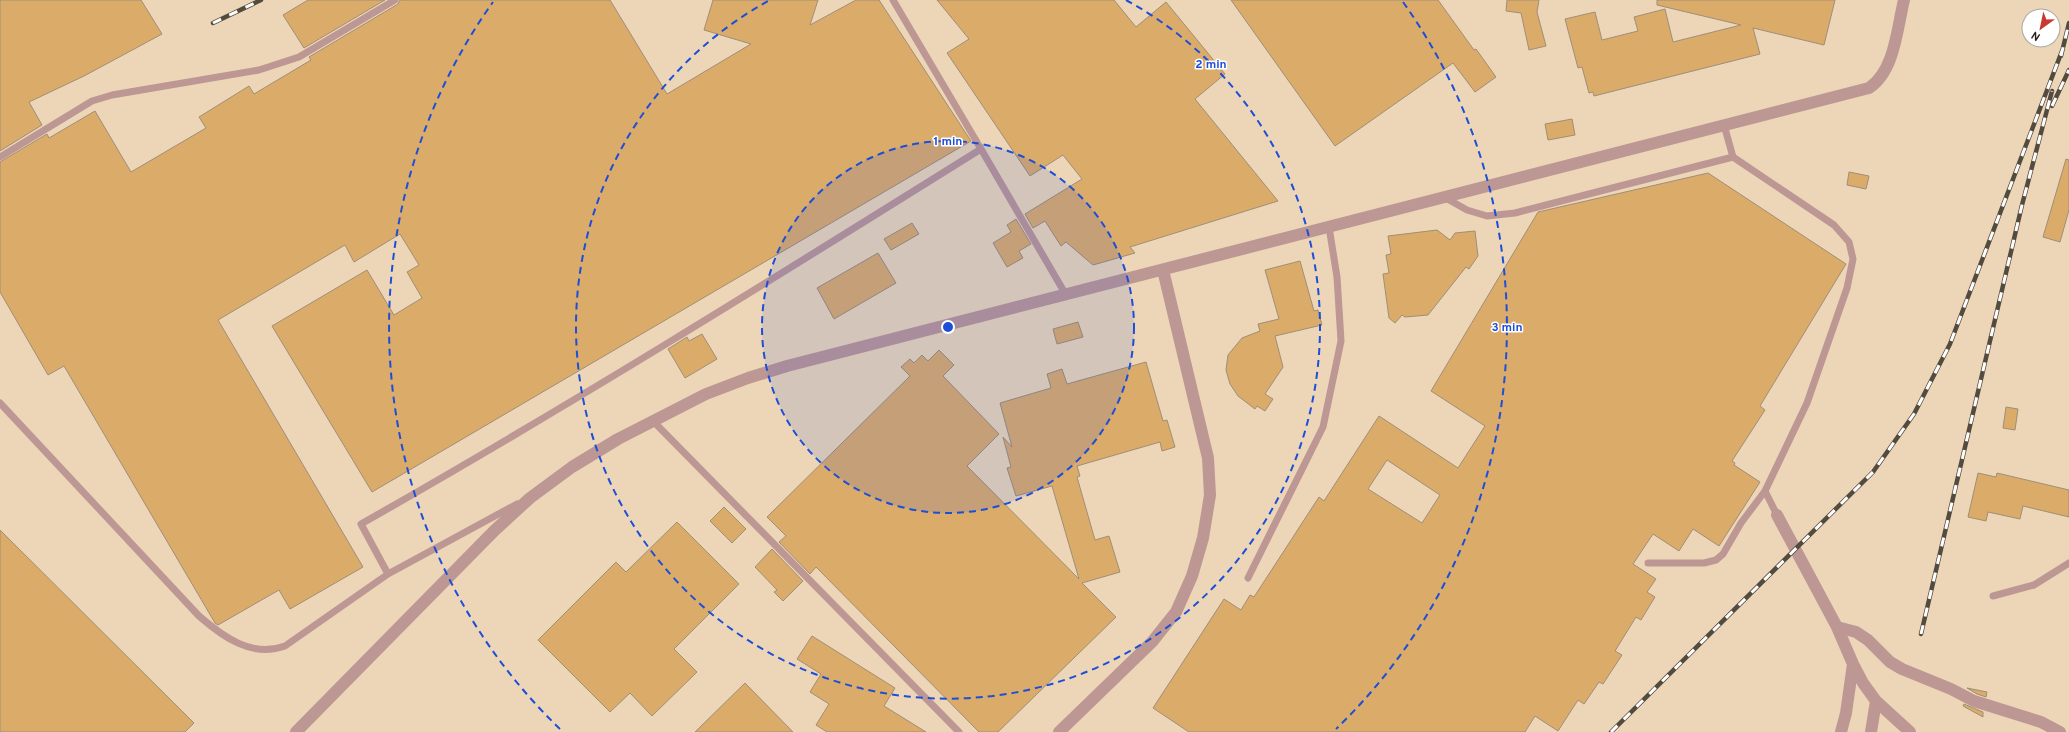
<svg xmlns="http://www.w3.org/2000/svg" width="2069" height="732" font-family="Overpass,sans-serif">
<rect width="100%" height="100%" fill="#f4e2ca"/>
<path fill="#edd6b7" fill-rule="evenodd" d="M0,0H2069V732H0ZM2029,16H2053V40H2029Z"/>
<path fill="#dbab6a" stroke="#9f8e78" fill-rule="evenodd" d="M0,0H141L162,34L84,76L29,102L42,125L0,151Z
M308,0H385L304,48L283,15Z
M400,0H610L667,94L751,44L704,30L713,0H818L810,25L856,0H879L971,141L372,492L272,326L367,270L394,315L422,298L407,272L419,265L400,234L354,262L345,245L218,320L363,567L290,609L279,590L218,625L215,623L64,366L48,375L0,292V162L47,134L49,138L95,111L131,172L206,128L199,117L249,86L254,94L311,60L309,57L398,4Z
M937,0H1114L1136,27L1166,2L1225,74L1195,99L1278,201L1130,247L1135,253L1093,265L1066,242L1061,246L1045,221L1033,228L1025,214L1082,179L1063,155L1030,176L947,53L969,39Z
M1231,0H1438L1474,50L1476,49L1496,77L1475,92L1453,63L1335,146Z
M1507,0H1539L1537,12L1546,46L1529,50L1521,13L1506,11Z
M1657,0H1835L1824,45L1753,28L1760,54L1594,96L1593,92L1589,93L1582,67L1578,68L1565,19L1595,12L1602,40L1638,31L1634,17L1665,9L1673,42L1741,25L1657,5Z
M1572,119L1575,135L1548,140L1545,124Z
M2066,159L2069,160V210L2060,242L2043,237Z
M1849,172L1869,176L1866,189L1847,185Z
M1708,173L1846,264L1760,406L1765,410L1732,461L1735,463L1734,465L1760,482L1719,546L1693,529L1679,551L1653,534L1633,564L1656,579L1647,592L1655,597L1641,620L1636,617L1615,651L1622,655L1603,684L1599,682L1584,704L1578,700L1558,731L1535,716L1525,732H1189L1153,708L1224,599L1241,610L1250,595L1254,597L1319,497L1324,501L1379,416L1458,468L1485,426L1431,391L1538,212ZM1387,460L1440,495L1422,523L1368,489Z
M1016,219L1031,244L1019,251L1023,258L1007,267L993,243L1011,232L1007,225Z
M912,223L919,234L891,250L884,239Z
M1437,230L1450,240L1455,233L1475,231L1478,256L1469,269L1466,267L1428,315L1405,317L1402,315L1395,323L1389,318L1383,274L1389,273L1386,255L1391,254L1388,236Z
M878,253L896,283L834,319L817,288Z
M1300,261L1314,311L1318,310L1322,325L1275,336L1283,367L1265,394L1273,399L1265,411L1257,406L1255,409L1238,396L1230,384L1226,370L1228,355L1242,338L1260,331L1258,324L1279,319L1265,270Z
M1078,322L1083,337L1057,344L1053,329Z
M702,334L717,359L685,378L668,349L687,337L689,341Z
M939,350L954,365L943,376L999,434L967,466L1079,579L1052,486L1016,496L1007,468L1011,467L1003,437L1012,447L1000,403L1051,388L1047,374L1062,369L1067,384L1146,362L1163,421L1167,420L1175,447L1162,451L1160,442L1077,466L1080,476L1077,477L1095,540L1109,536L1120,572L1082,583L1116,617L998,732H979L816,567L810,574L779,542L786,536L767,517L910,376L901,367L910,359L914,363L922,355L928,361Z
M2006,407L2018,409L2015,430L2003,428Z
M1978,473L1996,477L1997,473L2069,490V517L2023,506L2020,519L1988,512L1986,521L1968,517Z
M724,507L746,529L732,543L710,521Z
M677,522L739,584L674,649L697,672L652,716L630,693L610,712L538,640L616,562L626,572Z
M0,530L194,723L185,732H0Z
M772,549L803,581L783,601L774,592L777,590L755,567Z
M812,636L895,688L884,706L926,732H827L816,725L829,704L810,692L821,674L797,659Z
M745,683L793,732H695Z
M1967,688L1987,692L1986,697L1977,694Z
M1964,704L1983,712V717L1963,706Z"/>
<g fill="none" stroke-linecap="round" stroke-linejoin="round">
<path stroke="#bc9794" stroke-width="7" d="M893,0L981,149
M1724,125L1733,157
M0,157L92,101L112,95L259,70L299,57L395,0
M1444,197L1467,210L1487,216L1515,213L1733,157L1834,225L1849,242L1853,259L1847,288L1807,403L1765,491L1741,523L1723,554L1716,560L1704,563H1648
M0,403L199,616C223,637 252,658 285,646L388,574L517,504
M653,421L959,732
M1765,491L1777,515
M388,574L361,524C571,405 776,277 981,149L1066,295
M1248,578L1323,427L1341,341L1337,277L1329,227
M1993,596L2034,585L2069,563"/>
<path stroke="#bc9794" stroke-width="12" d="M1777,515L1837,627L1853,664L1863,683L1876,701L1910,732
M1837,627L1856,632L1868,640L1890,662L1902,669L1951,689L1974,701L2041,722L2060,732
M296,732L494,531L530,498L572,467L618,439L706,394L748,378L787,366L1869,88C1895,71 1897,28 1904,0
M1059,732L1152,642L1176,612L1192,576L1203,538L1210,495L1208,458L1163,270
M1841,732L1846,713L1853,664
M1871,732L1876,701"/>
<g stroke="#544b3f" stroke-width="4.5">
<path id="rail" d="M213,23L261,0
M2061,56L2069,23
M2052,106L2069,70
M1921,634L2022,205L2052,91
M1611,732L1873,472L1914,414L1950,344L2062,51"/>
</g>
<use href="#rail" stroke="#fff" stroke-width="3" stroke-dasharray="9" stroke-linecap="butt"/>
</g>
<circle cx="948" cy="327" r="186" fill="#1d4ed8" fill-opacity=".12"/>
<g fill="none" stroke="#1d4ed8" stroke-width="2" stroke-dasharray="7 5">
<circle cx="948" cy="327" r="186"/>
<path d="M1126 0A372 372 0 1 1 770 0"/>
<path d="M560 729A559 559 0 0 1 493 2M1403 2A559 559 0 0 1 1336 729"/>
</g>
<circle cx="948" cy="327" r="6" fill="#1d4ed8" stroke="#fff" stroke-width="2"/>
<g font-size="12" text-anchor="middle" font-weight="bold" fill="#1d4ed8" stroke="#fff" stroke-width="3" stroke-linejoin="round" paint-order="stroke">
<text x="1211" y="68">2 min</text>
<text x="948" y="145">1 min</text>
<text x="1507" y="331">3 min</text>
</g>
<g transform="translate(2041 28) rotate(213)"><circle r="19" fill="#ffffff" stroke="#a9a7a3"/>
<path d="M0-3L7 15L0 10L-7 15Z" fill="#c73931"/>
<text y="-6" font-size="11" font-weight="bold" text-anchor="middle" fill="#292219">N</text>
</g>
</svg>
